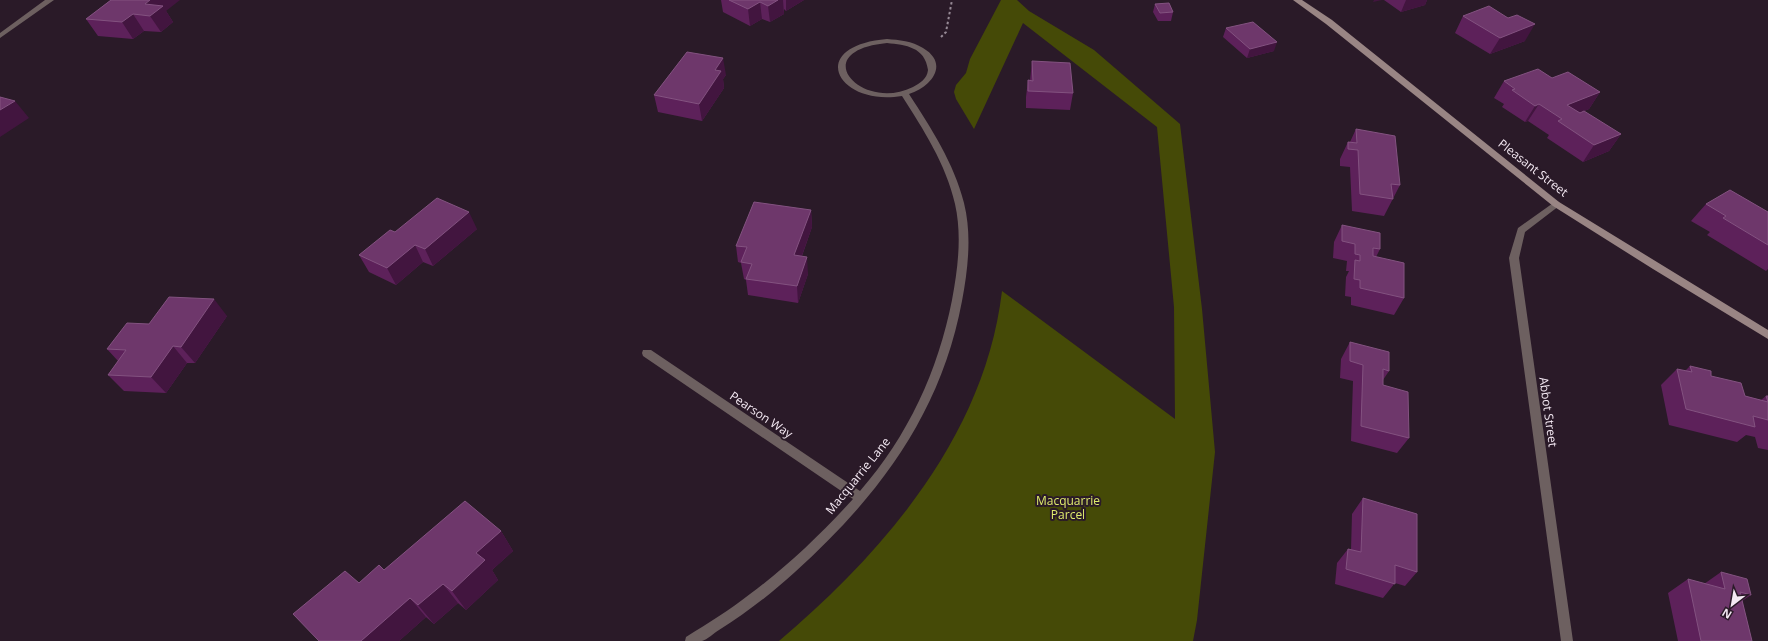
<svg xmlns="http://www.w3.org/2000/svg" width="1768" height="641" font-family="'Open Sans',sans-serif">
<rect width="100%" height="100%" fill="#2a1a28"/>
<path fill="#454a07" d="M1001,0H1017L1029,11L1094,50L1180,124L1202,309L1215,452L1197,620L1193,641H779C885,551 985,435 1002,291L1175,419L1174,307L1157,127L1023,23L974,129L956,99L954,92L956,85L966,73L970,59Z"/>
<g fill="none" stroke-linecap="round" stroke-linejoin="round">
<path stroke="#978a96" stroke-width="2" stroke-dasharray="2.5 2.5" stroke-linecap="butt" d="M941,37L946,32L952,0"/>
<path fill="#6d6060" fill-rule="evenodd" d="M45,0H54L0,38V33Z
M887,39C899,40 912,41 923,48C950,64 931,87 909,94C931,128 954,163 964,203C972,235 968,269 962,301C941,414 878,497 795,572C771,594 746,613 719,630C714,633 707,640 702,641C697,641 690,641 685,641L686,637C708,623 730,610 750,594C788,566 822,533 853,499L643,356L642,353L643,350H651L860,491C908,436 938,371 952,300C958,268 962,235 955,204C946,164 923,129 902,96C837,107 805,46 887,39ZM887,43C906,45 925,47 928,70C927,79 920,83 913,87C862,113 805,51 887,43Z
M1556,201L1559,202L1560,204L1559,206L1525,232L1519,258L1573,641H1561L1509,258L1518,228Z"/>
<path fill="#998584" fill-rule="evenodd" d="M1293,0H1302L1332,20L1559,202L1768,330V339L1653,269L1553,206L1326,24Z"/>
</g>
<path fill="#5d215a" d="M111,0L166,11L173,22L161,32L144,31L133,39L98,36L86,19Z
M721,0H804L786,11L784,9V14L770,22L762,19L750,26L723,12Z
M1384,0H1427L1425,5L1401,12Z
M1155,4L1173,12L1171,21H1158L1153,12Z
M1463,16L1508,18L1525,41L1490,54L1455,33Z
M1226,28L1274,51L1247,58L1223,37Z
M1032,61L1073,93L1070,110L1026,108V97L1028,80L1030,81Z
M726,75L723,79L724,88L702,121L658,112L654,95Z
M1552,78L1600,92L1589,109L1580,113L1621,134L1609,151L1583,162L1547,138L1549,135L1528,121L1525,122L1502,107L1504,104L1494,98L1504,81Z
M1356,129L1400,185L1384,216L1352,211L1350,167L1340,166V159L1348,142H1350Z
M1706,204L1768,212V269L1766,271L1707,235L1710,232L1691,221Z
M811,210L812,227L802,256L808,274L798,303L748,295L746,280L744,279L741,263L738,262L736,246Z
M1342,225L1380,249L1376,257L1404,298L1394,315L1351,305V297L1345,296L1346,277L1349,271H1346L1347,261L1333,258L1334,242Z
M477,229L433,266L423,262L396,285L369,272L359,255L395,232Z
M227,316L195,363H187L166,393L124,391L108,375L118,361L107,349L149,324Z
M1350,342L1389,371L1383,380V385L1409,438L1397,453L1351,441L1353,381L1340,378L1341,359Z
M1690,366L1711,376L1745,396L1761,400L1766,396H1768V450L1758,448L1755,437L1746,435L1737,442L1669,425L1661,385L1677,369L1685,371Z
M1363,498L1417,572L1405,586L1395,583L1383,598L1335,584L1337,563L1348,549L1351,550L1352,514Z
M501,531L513,551L492,570L498,580L466,610L458,603L434,624L426,617L399,641H319L359,583L384,570Z
M1721,572L1751,595L1742,601L1752,641H1678L1668,593L1688,579L1704,584Z"/>
<path fill="#42153f" d="M150,0H180L166,11L173,22L161,32L150,16L145,4Z
M777,0H783L784,14L770,22L768,6Z
M786,0H804L786,11Z
M1374,0H1382L1373,2Z
M1406,0H1427L1425,5L1401,12Z
M760,2L762,19L750,26L748,9Z
M133,14L144,31L133,39L122,22Z
M1535,24L1525,41L1490,54L1500,38Z
M1277,42L1274,51L1247,58L1250,49Z
M723,58L726,75L723,79L724,88L702,121L699,104L715,70Z
M1600,92L1589,109L1562,120L1567,105Z
M15,101L29,118L0,137V110Z
M1539,104L1528,121L1525,122L1535,106Z
M1621,134L1609,151L1583,162L1594,145Z
M811,210L812,227L796,272L794,255Z
M469,212L477,229L433,266L425,249Z
M415,245L423,262L396,285L387,268Z
M807,257L808,274L798,303L797,286Z
M214,299L227,316L195,363L181,347Z
M173,346L187,363L166,393L151,377Z
M501,531L513,551L492,570L498,580L466,610L452,591L476,553Z
M443,584L458,603L434,624L418,605Z
M410,598L426,617L399,641H361Z"/>
<path fill="#6e376b" stroke="#835280" d="M111,0H150L145,4L163,6L150,16L133,14L122,22L86,19Z
M729,0H778L768,6L760,2L748,9Z
M1169,3L1173,12L1160,13L1155,4Z
M1489,6L1508,18L1517,15L1535,24L1500,38L1463,16Z
M1253,22L1277,42L1250,49L1226,28Z
M687,52L723,58L715,70L721,71L699,104L654,95Z
M1032,61L1070,63L1073,93L1028,91V80L1033,81Z
M1538,69L1552,78L1568,72L1600,92L1567,105L1580,113L1584,111L1621,134L1594,145L1558,121L1562,119L1539,104L1535,106L1512,90L1515,89L1504,81Z
M0,97L15,101L0,110Z
M1356,129L1395,136L1400,185L1391,184L1393,199L1360,194L1358,150L1348,149V142L1357,143Z
M1730,190L1768,212V245L1723,218L1726,216L1706,204Z
M437,198L469,212L425,249L415,245L387,268L359,255L390,230L395,232Z
M754,202L811,210L794,255L807,257L797,286L746,279L752,264L741,262L747,247L736,246Z
M1342,225L1380,233V249L1373,248V256L1404,263V298L1360,288V280L1354,279L1355,260L1360,261V255L1355,254V244L1342,241Z
M169,297L214,299L181,347L173,346L151,377L108,375L126,350L107,349L127,323L149,324Z
M1350,342L1389,352V371L1383,369V385L1408,392L1409,438L1361,426L1363,365L1350,361Z
M1690,366L1711,371V376L1741,383L1745,396L1768,402L1766,396H1768V420L1753,416L1755,427L1686,409L1677,369L1692,372Z
M1363,498L1417,514V572L1395,565V584L1346,569L1348,549L1361,552Z
M465,501L501,531L476,553L485,560L452,591L443,584L418,605L410,598L361,641H319L293,614L345,571L359,583L379,565L384,570Z
M1721,572L1747,579L1751,595L1740,592L1752,641H1701L1688,579L1725,589Z"/>
<g text-anchor="middle" stroke-width="4" stroke-linejoin="round" paint-order="stroke">
<g font-size="12" fill="#f4e9f3" stroke="#2a1a28">
<text transform="translate(1533 168) rotate(38)" y="4">Pleasant Street</text>
<text transform="translate(1548 412) rotate(82)" y="4">Abbot Street</text>
<text transform="translate(761 415) rotate(34)" y="4">Pearson Way</text>
<text transform="translate(858 476) rotate(-51)" y="4">Macquarrie Lane</text>
</g>
<g font-size="12" fill="#dfeb6c" stroke="#2a1a28">
<text x="1068" y="505">Macquarrie<tspan x="1068" dy="14">Parcel</tspan></text>
</g>
</g>
<g transform="translate(1732 605) rotate(211)" stroke="#2a1a28" stroke-width="3" paint-order="stroke">
<path d="M0-3L7 15L0 10L-7 15Z" fill="#f4e9f3"/>
<text y="-6" font-size="11" font-weight="bold" text-anchor="middle" fill="#f4e9f3">N</text>
</g>
</svg>
